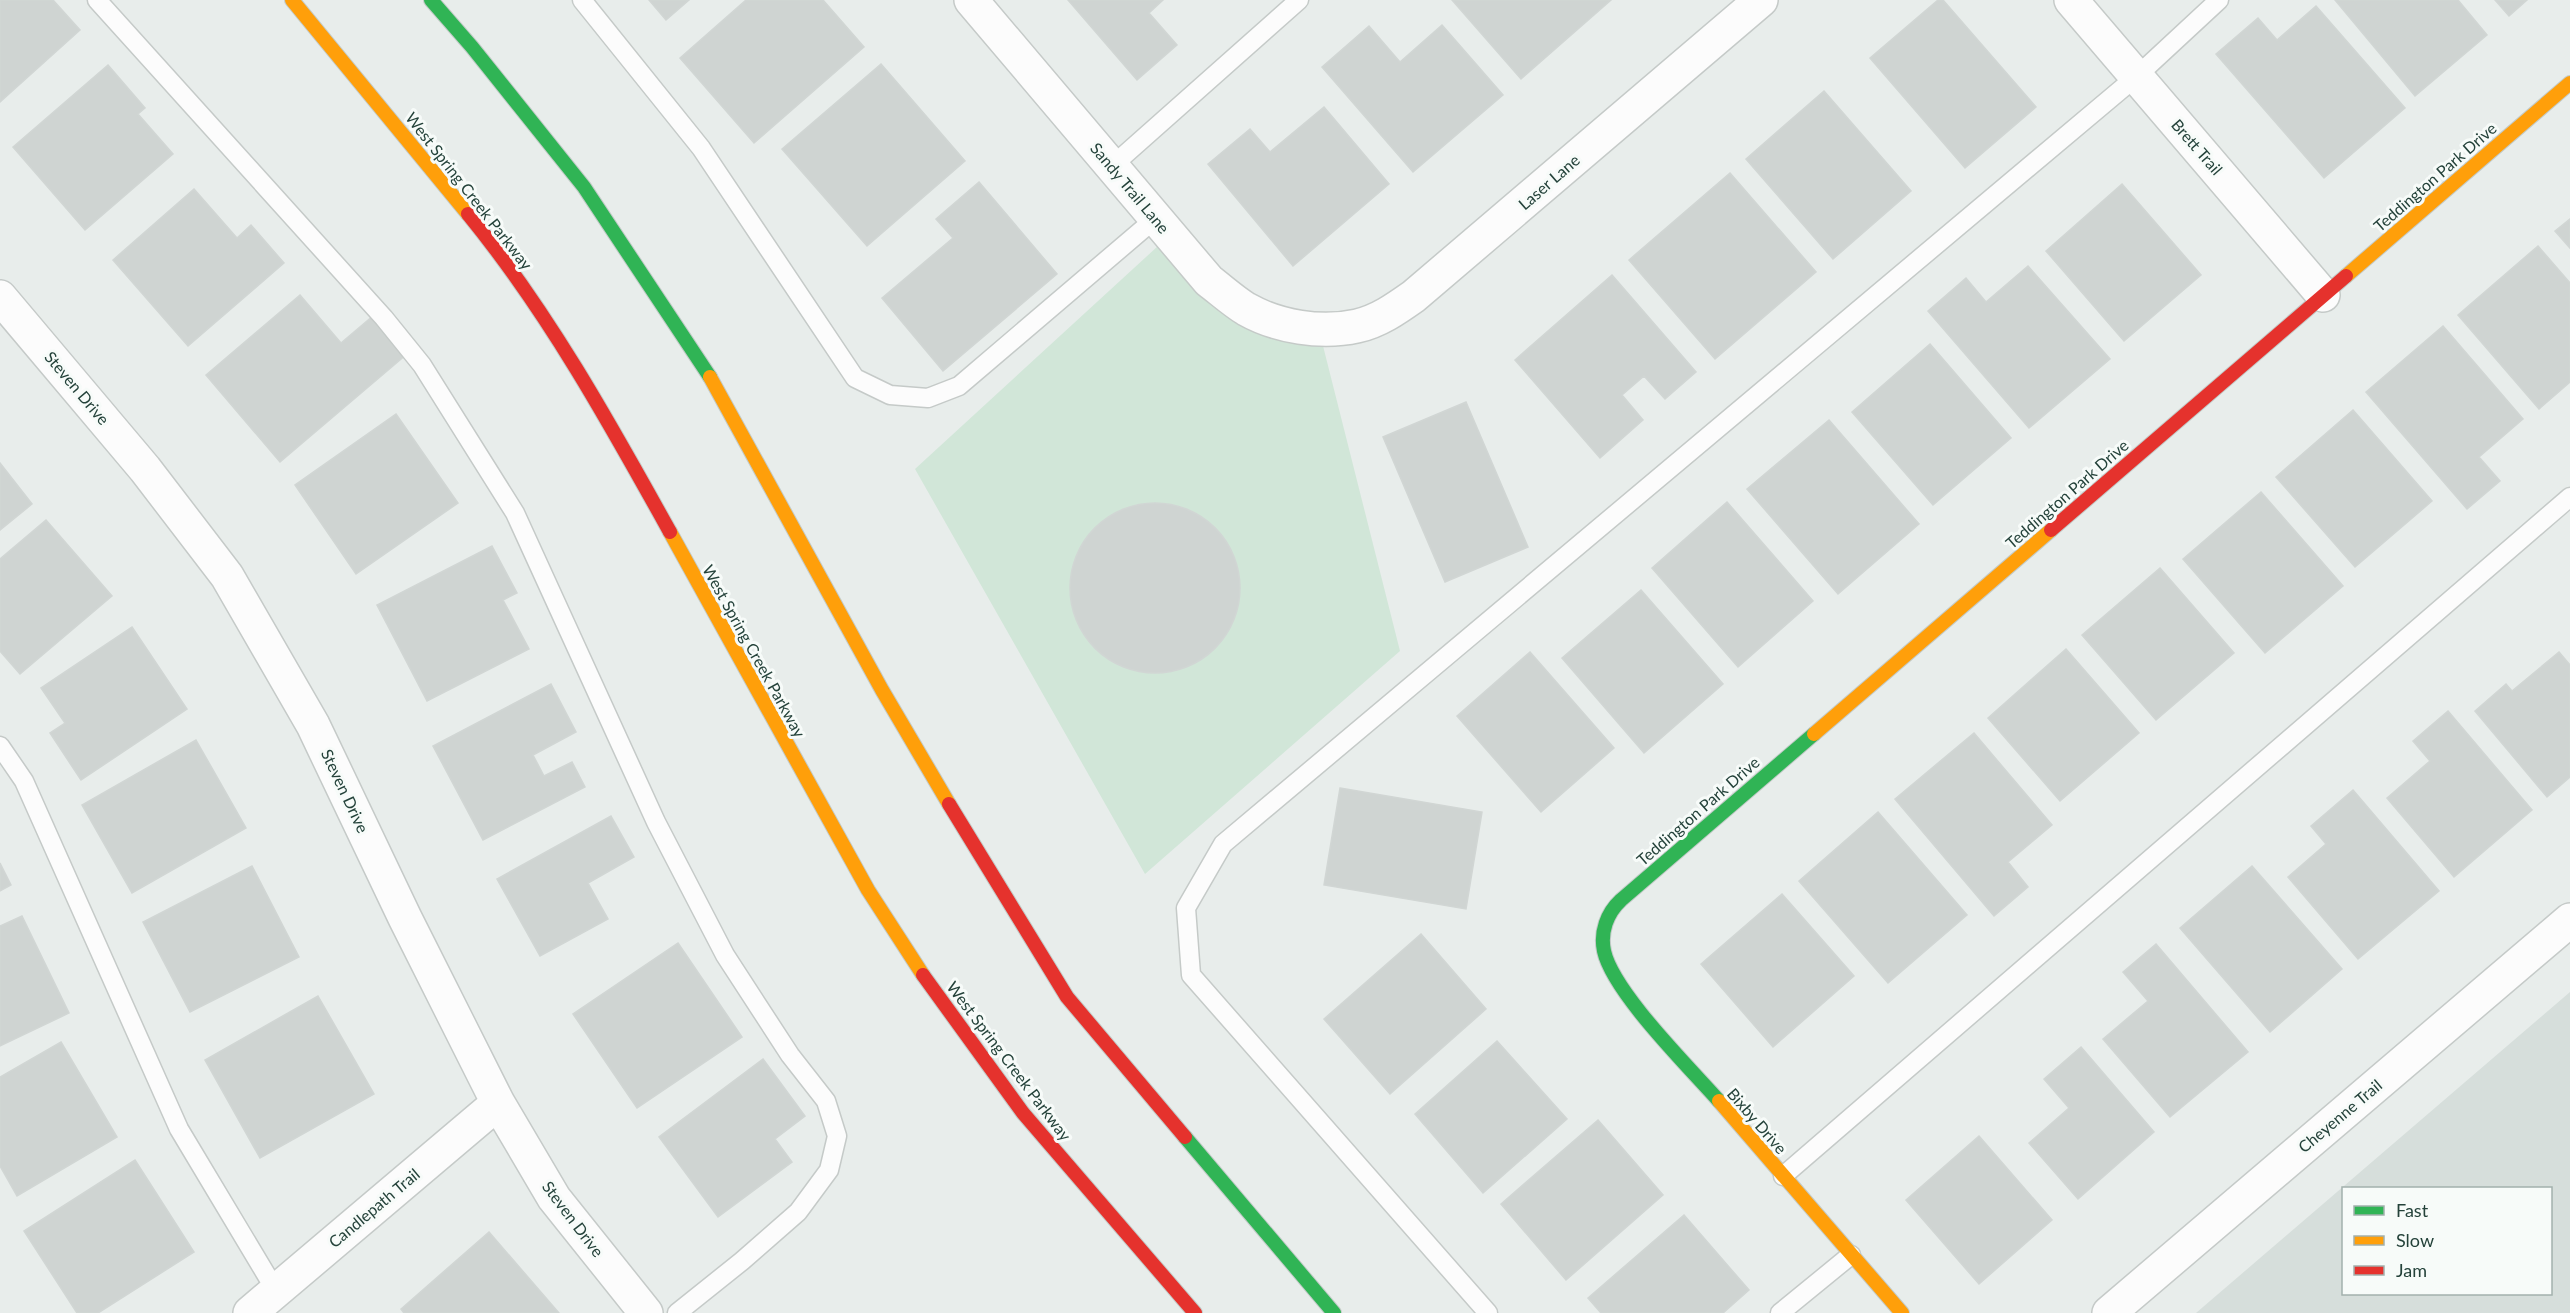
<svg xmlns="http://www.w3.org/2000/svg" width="2570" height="1313" font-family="Lato,sans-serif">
<rect width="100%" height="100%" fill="#e8edeb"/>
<path fill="#d6dedb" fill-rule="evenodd" d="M2570,992V1313H2196ZM2344,1188H2550V1294H2344Z"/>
<path fill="#d1e6d8" d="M1170,235L1209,281L1319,330L1400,651L1145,874L915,469Z"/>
<path fill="#cfd4d2" stroke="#d1d6d4" stroke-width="1.5" d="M0,0H53L80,30L0,102Z
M649,0H689L666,20Z
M746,0H823L864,47L754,143L680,58Z
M1068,0H1163L1149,13L1177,45L1137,80Z
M1452,0H1611L1521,79Z
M1938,0H1943L2036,107L1965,168L1870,58Z
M2335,0H2458L2487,35L2415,96Z
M2495,0H2527L2509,16Z
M2316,6L2405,108L2324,178L2216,54L2258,18L2277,40Z
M1442,25L1503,95L1413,172L1322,67L1369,26L1400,62Z
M881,64L965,161L867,246L782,149Z
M108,65L145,108L138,114L173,154L85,230L13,147Z
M1824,91L1911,191L1833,259L1746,159Z
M1324,107L1389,184L1293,266L1208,164L1250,129L1270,152Z
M1730,173L1816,272L1715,359L1629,260Z
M979,182L1057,274L943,371L882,298L953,238L936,219Z
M2122,184L2201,275L2124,341L2046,251Z
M194,189L237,238L251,225L284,263L188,346L113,260Z
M2570,219V248L2555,231Z
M2538,246L2570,283V382L2539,409L2458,315Z
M2028,266L2110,359L2029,428L1928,311L1966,278L1986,302Z
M1612,275L1696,372L1665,399L1644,376L1622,395L1643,420L1600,458L1515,360Z
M300,295L341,343L374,315L407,354L280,462L206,375Z
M2443,326L2523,419L2479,457L2500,481L2467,509L2366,392Z
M1930,344L2011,438L1933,505L1852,412Z
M1466,402L1528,547L1445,582L1383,437Z
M2353,410L2432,501L2355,567L2276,477Z
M396,414L458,503L356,574L295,485Z
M1829,420L1919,524L1838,594L1747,489Z
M0,463L32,504L0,530Z
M2261,492L2343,586L2265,653L2183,559Z
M1727,502L1813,601L1738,667L1652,568Z
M1070 588a85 85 0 1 1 170 0a85 85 0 1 1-170 0Z
M46,520L112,596L20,674L0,651V559Z
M492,546L517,593L503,600L529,649L427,701L377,605Z
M2160,568L2234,653L2156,720L2082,635Z
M1641,590L1723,684L1644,753L1562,658Z
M132,627L187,709L81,780L50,733L65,723L41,688Z
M2066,649L2139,733L2060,801L1988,718Z
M1530,652L1614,748L1541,812L1457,716Z
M2559,652L2570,665V777L2547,797L2475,711L2506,684L2512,691Z
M551,684L576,732L533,755L544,776L572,762L585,787L483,840L433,746Z
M2448,711L2532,810L2454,877L2387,798L2430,761L2413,741Z
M1974,733L2052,825L2008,862L2028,887L1994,916L1895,799Z
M196,740L246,828L132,893L82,805Z
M1340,788L1482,812L1466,909L1324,885Z
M2353,790L2439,891L2358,959L2288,877L2326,844L2311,826Z
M1878,812L1967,915L1888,983L1799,881Z
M611,816L634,857L588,883L608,919L540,956L497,879Z
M0,863L11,885L0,891Z
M252,866L299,957L190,1012L143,922Z
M2252,866L2342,969L2270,1032L2180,928Z
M1782,894L1854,976L1773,1047L1701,964Z
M22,916L69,1013L0,1046V926Z
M1421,934L1486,1009L1390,1094L1324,1019Z
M678,943L742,1037L637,1108L573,1014Z
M2156,944L2248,1052L2170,1117L2103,1039L2148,1001L2123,972Z
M318,996L374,1094L260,1158L205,1060Z
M1497,1041L1567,1119L1483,1193L1415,1114Z
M61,1042L117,1137L17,1196L0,1166V1077Z
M2081,1047L2154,1132L2078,1199L2029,1143L2069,1108L2044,1079Z
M763,1059L805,1116L775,1139L792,1162L718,1217L659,1137Z
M1598,1120L1663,1195L1566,1280L1501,1204Z
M1979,1136L2052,1220L1979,1284L1906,1200Z
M135,1160L194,1252L98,1313H77L24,1231Z
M1684,1215L1749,1290L1723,1313H1601L1588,1298Z
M489,1232L559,1313H404L401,1309Z"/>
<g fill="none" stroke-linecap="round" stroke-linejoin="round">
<g stroke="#c5cac8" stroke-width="21">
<path id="lane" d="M97,0L384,318L422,365L515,513L656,822L725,955L790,1055L826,1101L837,1136L829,1170L798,1212L742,1261L677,1313
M582,0L701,148L855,378L890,395L928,398L959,386L1156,218
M1112,166L1299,0
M0,746L24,781L179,1129L276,1291
M1783,1176L2570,497
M1488,1313L1191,975L1186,908L1223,844L2137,76L2219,0
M1780,1313L1851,1255"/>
</g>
<g stroke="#c5cac8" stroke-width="36">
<path id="street" d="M971,0L1209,281C1221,290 1233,301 1246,309C1278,327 1321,334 1357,326C1379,321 1397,308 1414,296L1761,0
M2071,0L2323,295
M0,297L145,469L227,576L313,725L405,918L498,1103L554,1198L646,1313
M250,1313L498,1103
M2109,1313L2570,920"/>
</g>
<g stroke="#c3cbc8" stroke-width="16">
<path id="fast" d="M431,0L472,47L584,187L710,377
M1719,1101C1689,1067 1613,992 1604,951C1600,932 1607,913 1621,900L1814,734
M1185,1137L1334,1313"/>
</g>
<g stroke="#c3cbc8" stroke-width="16">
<path id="slow" d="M292,0L468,214
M2346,276L2570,83
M710,377L882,690L949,804
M670,532L868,890L923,975
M1814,734L2051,530
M1719,1101L1902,1313"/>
</g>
<g stroke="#c3cbc8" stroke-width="16">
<path id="jam" d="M468,214C548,312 609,422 670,532
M2051,530L2346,276
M949,804L1067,997L1185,1137
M923,975L1023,1113L1195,1313"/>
</g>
<use href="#lane" stroke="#fcfcfc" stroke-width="18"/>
<use href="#street" stroke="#fcfcfc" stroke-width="33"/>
<use href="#fast" stroke="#30b455" stroke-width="14"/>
<use href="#slow" stroke="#ff9f0a" stroke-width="14"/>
<use href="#jam" stroke="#e5322d" stroke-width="14"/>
</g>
<g text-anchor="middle" stroke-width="6" stroke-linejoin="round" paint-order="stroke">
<g font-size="16" fill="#24423a" stroke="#f7fbf9">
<text transform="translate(2197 147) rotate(49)" y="6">Brett Trail</text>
<text transform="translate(2435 177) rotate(-41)" y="6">Teddington Park Drive</text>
<text transform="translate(1549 182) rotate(-41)" y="6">Laser Lane</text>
<text transform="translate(1130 188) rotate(50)" y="6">Sandy Trail Lane</text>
<text transform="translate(469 191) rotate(52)" y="6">West Spring Creek Parkway</text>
<text transform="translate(77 388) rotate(50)" y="6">Steven Drive</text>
<text transform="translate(2067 494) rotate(-41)" y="6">Teddington Park Drive</text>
<text transform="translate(754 651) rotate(61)" y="6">West Spring Creek Parkway</text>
<text transform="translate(345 791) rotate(65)" y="6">Steven Drive</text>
<text transform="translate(1698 811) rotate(-41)" y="6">Teddington Park Drive</text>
<text transform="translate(1009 1061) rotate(53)" y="6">West Spring Creek Parkway</text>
<text transform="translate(2340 1116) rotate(-40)" y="6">Cheyenne Trail</text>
<text transform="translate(1757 1121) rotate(49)" y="6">Bixby Drive</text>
<text transform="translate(374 1208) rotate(-40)" y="6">Candlepath Trail</text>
<text transform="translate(573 1219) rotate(53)" y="6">Steven Drive</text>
</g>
</g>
<rect x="2342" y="1187" width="210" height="108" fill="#f7fbf9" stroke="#a3b1ad" stroke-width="1.5"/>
<rect x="2354" y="1206" width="30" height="9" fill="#30b455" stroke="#a3b1ad" stroke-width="1.5"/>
<text x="2396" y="1217" font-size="18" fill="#24423a">Fast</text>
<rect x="2354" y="1236" width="30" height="9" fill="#ff9f0a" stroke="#a3b1ad" stroke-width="1.5"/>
<text x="2396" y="1247" font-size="18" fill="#24423a">Slow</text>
<rect x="2354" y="1266" width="30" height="9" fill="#e5322d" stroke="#a3b1ad" stroke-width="1.5"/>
<text x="2396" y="1277" font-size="18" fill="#24423a">Jam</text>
</svg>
